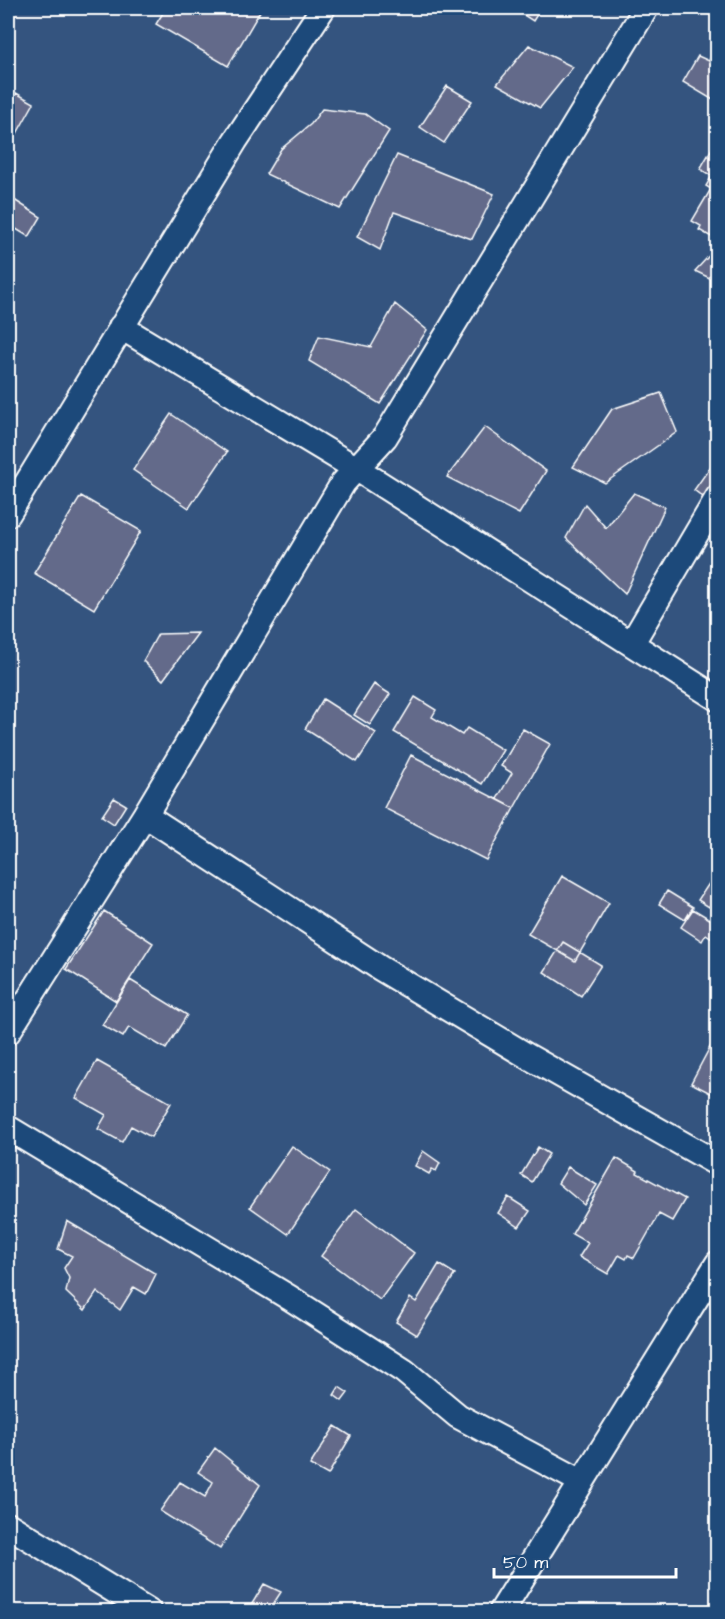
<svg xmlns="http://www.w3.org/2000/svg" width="725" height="1619" font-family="'Architects Daughter',sans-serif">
<rect width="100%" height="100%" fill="#34547f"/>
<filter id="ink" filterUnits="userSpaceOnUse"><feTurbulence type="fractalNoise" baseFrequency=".0167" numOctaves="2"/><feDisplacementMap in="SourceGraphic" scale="12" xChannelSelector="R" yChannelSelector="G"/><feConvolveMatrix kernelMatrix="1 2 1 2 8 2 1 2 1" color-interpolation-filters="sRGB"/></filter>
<g filter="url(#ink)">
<path fill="#646b8a" stroke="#fff" stroke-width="1.5" d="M166,8H262L228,66L156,24Z
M522,8H530L538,13L533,21L519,12Z
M718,40V103L683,82L698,56L709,61Z
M529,45L573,67L540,108L497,84Z
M447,86L472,101L444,143L420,127Z
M16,93L34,103L15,137L8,132V108Z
M322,109L365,114L389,131L340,209L266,174L281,149L311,124Z
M714,145L718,146V235L715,239L699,230L701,226L692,221L711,189L706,186L712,176L700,169Z
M397,155L494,194L472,239L394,212L380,250L357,237Z
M8,196L41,217L29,237L8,224Z
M718,246V282L695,271Z
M395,304L427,330L380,404L309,361L319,336L371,347Z
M661,393L677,432L605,483L573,467L612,409Z
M171,414L227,452L189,508L133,470Z
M485,427L546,471L519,514L447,477Z
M718,456V484L707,500L694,490Z
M634,493L665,507L625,594L566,538L585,504L606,528Z
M81,496L141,531L94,609L34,573Z
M198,633L163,680L143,661L158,634Z
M374,684L390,694L370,725L354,715Z
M415,697L436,710L432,717L462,735L467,728L503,750L482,784L394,732Z
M323,699L376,733L357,762L305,729Z
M523,729L550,744L514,808L497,799L512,773L501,766Z
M411,755L514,808L486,860L384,808Z
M114,798L126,805L114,824L102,816Z
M562,876L609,903L575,961L528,934Z
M712,879L718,882V894L709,907L698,900Z
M667,891L693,907L685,920L659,904Z
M693,909L718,924V942L706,934L702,941L681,927Z
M104,911L153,943L116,1001L66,969Z
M563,942L601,965L581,996L544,972Z
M130,980L187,1015L166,1049L129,1027L123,1037L102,1025Z
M718,1032V1097L691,1083Z
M97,1061L171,1103L151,1137L131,1126L122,1142L98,1129L106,1115L76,1098Z
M292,1146L330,1172L288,1234L250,1207Z
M538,1147L549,1154L532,1182L521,1175Z
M423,1151L440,1163L436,1171L432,1169L429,1174L415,1166Z
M616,1158L638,1171L637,1173L685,1199L672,1221L659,1214L634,1258L628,1255L626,1259L619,1255L608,1274L579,1257L588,1243L572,1234Z
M568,1167L597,1185L584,1205L558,1183Z
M508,1197L530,1211L519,1227L498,1213Z
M356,1209L414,1253L380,1300L321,1256Z
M67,1221L156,1274L146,1294L134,1287L120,1310L97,1292L85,1310L66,1292L69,1278L64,1268L72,1256L58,1249Z
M439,1264L455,1274L417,1335L396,1322L410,1298L416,1302Z
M339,1387L348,1393L342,1401L334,1395Z
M335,1426L351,1436L328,1475L310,1465Z
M215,1448L260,1485L220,1549L160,1511L180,1482L205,1497L213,1482L198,1472Z
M264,1584L281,1592L268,1612H247Z"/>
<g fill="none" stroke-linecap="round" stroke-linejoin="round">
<g stroke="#fff" stroke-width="28">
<path id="minor" d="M121,327L357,469L718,699
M8,514L235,141L323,8
M632,643L718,497
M145,815L380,968L529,1057L718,1164
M8,1032L145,815L343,483L385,437L646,8
M8,1128L290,1298L404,1371L458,1416L582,1482
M8,1525L149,1612
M501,1612L718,1263"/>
</g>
<use href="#minor" stroke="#1f4a7a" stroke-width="24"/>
</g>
</g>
<rect width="725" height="1619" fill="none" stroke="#1f4a7a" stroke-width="30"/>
<rect x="15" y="15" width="695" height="1589" fill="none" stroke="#fff" stroke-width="2" filter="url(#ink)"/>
<path d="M494 1568v9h182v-9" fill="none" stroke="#ffffff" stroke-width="3"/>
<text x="503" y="1568" font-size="18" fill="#ffffff" stroke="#1f4a7a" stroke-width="4.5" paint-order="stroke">50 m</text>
</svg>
